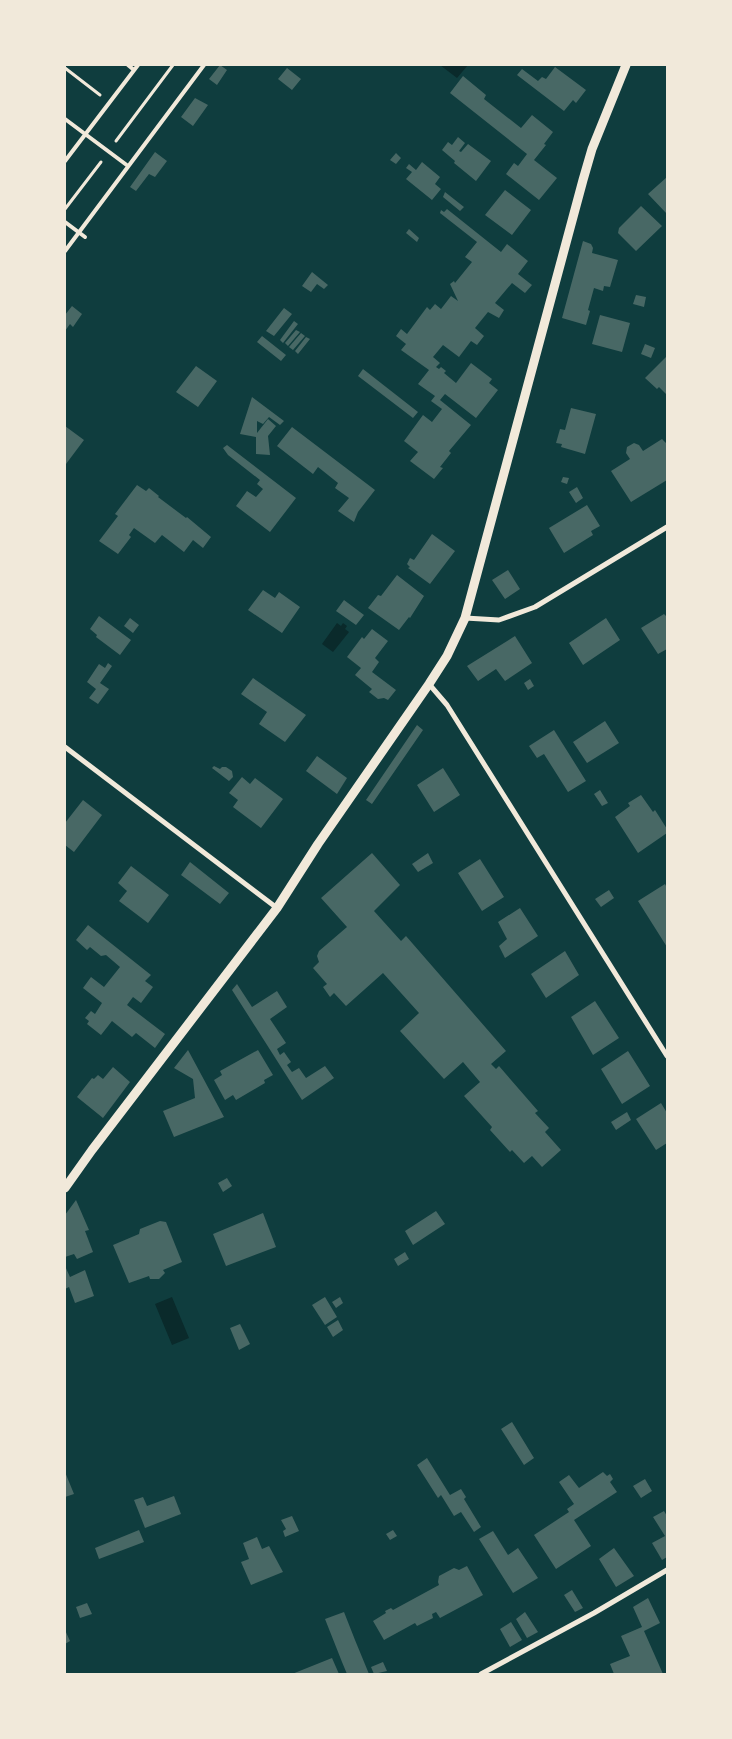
<svg xmlns="http://www.w3.org/2000/svg" width="732" height="1739" font-family="Inter,sans-serif">
<rect width="100%" height="100%" fill="#0f3d3e"/>
<path fill="#0a2a2b" d="M440,65H468L457,78Z
M337,623L341,626L343,623L347,626L345,629L349,632L333,652L322,644Z
M172,1297L189,1338L172,1345L155,1304Z"/>
<path fill="#486865" d="M220,65L227,70L217,85L209,79Z
M555,67L586,90L576,103L573,100L564,111L517,75L522,69L538,81L542,77L546,79Z
M287,68L301,79L292,90L278,79Z
M463,76L486,95L484,99L521,128L532,115L553,132L544,144L546,145L534,160L557,178L539,200L506,174L514,163L518,166L527,154L450,93Z
M195,98L208,105L193,126L181,117Z
M458,137L465,143L459,151L461,152L468,144L491,161L476,181L454,163L455,161L442,150L448,142L452,145Z
M155,152L167,161L155,177L149,174L136,191L130,187Z
M396,153L401,158L396,164L390,160Z
M422,162L440,177L435,184L441,189L432,200L406,179L412,172L406,168L409,164L416,170Z
M667,177V214L648,194Z
M505,190L531,210L512,235L485,215Z
M445,192L464,207L460,211L443,197Z
M641,206L662,226L636,251L618,233L619,228Z
M447,209L501,252L507,244L528,261L518,274L532,285L525,293L512,283L495,303L504,310L499,318L488,312L475,328L484,336L477,345L471,341L459,357L443,345L433,357L440,363L436,367L439,369L441,367L446,371L444,373L456,383L471,363L492,379L489,383L498,390L476,418L445,394L440,400L471,425L449,451L451,453L440,467L443,468L434,479L410,461L418,452L404,441L423,415L432,422L442,409L431,401L435,396L418,384L429,370L401,350L406,344L396,336L401,329L407,334L427,307L430,310L435,304L441,309L451,296L458,301L450,284L454,281L455,283L472,262L465,257L477,242L440,213L441,210L444,212Z
M409,229L419,238L417,242L406,233Z
M583,241L591,244L593,248L592,253L618,260L610,287L604,286L603,291L594,288L588,310L590,311L586,325L562,318Z
M312,272L328,285L324,289L317,284L311,292L302,286Z
M636,295L646,297L644,307L633,304Z
M72,306L82,314L73,327L70,324L65,331V315Z
M284,308L292,314L274,336L266,331Z
M600,315L630,323L622,352L592,344Z
M294,321L298,324L283,343L280,340Z
M296,330L300,332L288,346L285,343Z
M301,333L305,336L293,350L289,347Z
M262,336L286,355L281,361L257,342Z
M306,337L310,339L298,354L295,351Z
M645,344L655,348L651,358L641,354Z
M667,356V395L659,387L657,389L645,378Z
M196,366L217,381L198,407L176,392Z
M363,369L418,412L413,418L358,376Z
M252,397L284,421L280,425L269,417L263,424L257,421V433L268,419L276,426L268,436L270,455L256,454V437L240,434Z
M571,408L596,414L585,454L561,447L562,444L556,443L560,429L565,430Z
M65,426L84,440L66,464H65Z
M292,427L375,490L358,512L354,522L338,511L349,498L335,488L338,483L318,467L313,474L277,446Z
M662,439L667,444V480L631,502L611,471L630,459L626,453L627,447L634,443L639,445L643,451Z
M227,445L296,498L270,532L236,506L247,491L256,497L263,489L257,484L260,480L228,455L223,448Z
M563,477L569,478L567,484L561,482Z
M137,485L146,491L149,488L159,496L158,497L186,518L187,517L211,537L203,548L193,540L184,552L162,535L155,543L134,528L129,535L131,537L118,554L99,541L118,516L115,514Z
M577,487L583,498L576,503L569,492Z
M587,505L600,526L591,531L593,535L564,553L549,528Z
M432,534L455,551L430,584L408,568L410,567L407,564L410,558L414,560Z
M508,570L520,589L505,599L492,580Z
M397,575L424,596L410,618L409,617L399,630L368,608L378,595L381,596Z
M263,590L275,598L279,592L300,607L282,633L248,610Z
M344,600L364,615L356,625L336,611Z
M664,614L666,616L667,615V649L658,654L641,628Z
M99,616L131,640L120,655L96,637L97,635L90,629Z
M130,618L139,625L133,633L124,626Z
M606,618L620,640L583,665L569,643Z
M372,629L388,641L375,658L379,662L372,672L396,690L388,700L384,698L378,699L369,692L372,689L355,675L361,668L347,657L362,637L364,639Z
M515,636L532,663L505,681L496,669L478,681L467,666Z
M108,663L112,666L100,683L109,689L98,704L89,698L96,689L87,682L99,664L105,668Z
M253,678L306,715L285,742L259,724L267,712L241,694Z
M530,679L534,686L528,690L524,683Z
M605,721L619,743L587,763L573,742Z
M417,725L423,730L372,804L366,800Z
M554,730L586,781L568,792L544,754L537,758L529,746Z
M317,756L347,778L337,794L306,771Z
M214,766L220,769L222,767H226L232,771L233,777L229,781L212,768Z
M443,768L460,795L434,812L417,785Z
M242,777L250,784L255,778L283,799L261,828L233,807L238,800L229,793Z
M600,790L608,803L602,806L594,794Z
M641,795L653,812L655,810L667,829V833L638,853L615,817L630,806L628,803Z
M83,800L102,815L74,852L65,845V823Z
M372,853L400,885L374,911L401,941L406,936L506,1051L491,1064L496,1069L499,1066L538,1111L535,1113L549,1128L545,1132L561,1150L542,1167L532,1156L524,1163L512,1150L510,1152L490,1130L492,1127L464,1096L480,1082L463,1062L444,1079L400,1031L419,1013L383,973L346,1006L334,993L330,997L323,987L327,984L313,968L319,962L317,956L319,951L347,927L321,898Z
M428,853L433,863L418,872L412,864Z
M480,859L504,897L482,911L458,873Z
M190,862L229,893L220,904L181,875Z
M131,866L169,895L148,923L119,901L127,891L118,883Z
M665,884L667,888V947L638,901Z
M609,890L614,898L601,907L595,899Z
M520,908L538,936L505,958L499,946L507,939L498,922Z
M88,925L151,975L145,981L153,987L141,1003L133,997L127,1005L165,1034L155,1048L136,1033L132,1037L112,1021L101,1035L87,1024L89,1021L85,1018L91,1011L95,1014L102,1003L83,988L91,977L104,987L120,967L106,955L101,956L90,947L87,950L76,940Z
M565,951L579,975L546,998L531,974Z
M237,984L252,1007L277,991L287,1007L270,1019L286,1043L277,1049L280,1055L284,1052L291,1062L287,1065L292,1072L299,1068L306,1078L325,1066L334,1078L302,1100L232,990Z
M595,1001L619,1038L593,1055L571,1017Z
M188,1050L224,1117L174,1137L163,1111L195,1098L193,1079L174,1068Z
M258,1050L273,1075L264,1080L265,1083L236,1100L233,1095L225,1100L214,1080L222,1075L220,1071Z
M628,1051L650,1086L622,1104L601,1069Z
M113,1067L130,1082L103,1118L77,1097L92,1078L94,1079L98,1075L103,1079Z
M661,1103L667,1113V1143L656,1150L636,1119Z
M627,1112L631,1120L616,1130L611,1122Z
M227,1178L232,1186L223,1192L218,1183Z
M76,1200L89,1230L85,1231L93,1252L77,1259L74,1254L65,1257V1215Z
M436,1211L445,1224L413,1245L405,1231Z
M263,1213L276,1247L226,1266L213,1234Z
M160,1221L166,1222L182,1262L163,1270L165,1273L159,1279H150L149,1276L129,1283L113,1245L139,1234L140,1229Z
M405,1252L409,1259L398,1266L394,1259Z
M65,1266L70,1277L85,1270L94,1296L75,1303L69,1287L65,1289Z
M325,1297L337,1317L325,1325L312,1305Z
M340,1297L343,1303L336,1308L332,1302Z
M338,1320L343,1330L333,1337L327,1327Z
M240,1324L250,1344L239,1350L230,1328Z
M512,1422L534,1458L524,1465L501,1429Z
M427,1458L450,1495L461,1489L466,1497L464,1499L481,1527L474,1532L461,1512L454,1516L441,1495L438,1498L417,1465Z
M65,1472L74,1494L65,1497Z
M603,1472L607,1476L610,1474L613,1479L610,1482L617,1492L574,1520L591,1546L556,1569L534,1535L569,1512L567,1509L574,1504L559,1482L569,1475L579,1488Z
M645,1479L652,1491L641,1498L633,1486Z
M174,1496L181,1514L145,1528L134,1500L143,1497L147,1506Z
M664,1511L667,1516V1557L662,1560L652,1543L665,1536L653,1517Z
M292,1516L299,1531L285,1537L283,1531L286,1529L281,1520Z
M139,1530L144,1542L99,1559L95,1548Z
M393,1530L397,1536L390,1540L386,1534Z
M493,1531L508,1555L518,1548L538,1578L513,1593L479,1539Z
M257,1537L262,1549L269,1546L283,1572L251,1585L241,1562L249,1559L243,1543Z
M614,1548L634,1576L616,1587L599,1559Z
M467,1566L483,1595L440,1618L436,1612L432,1614L433,1618L417,1626L415,1623L384,1640L373,1621L386,1613L385,1611L391,1608L393,1610L439,1585L438,1582L439,1576L454,1568L459,1570Z
M572,1590L583,1608L575,1612L564,1595Z
M648,1598L660,1623L644,1631L663,1674H614L610,1664L630,1656L621,1636L642,1627L633,1607Z
M87,1603L92,1614L80,1618L76,1607Z
M344,1612L355,1640L369,1674H347L342,1662L325,1619Z
M525,1612L538,1632L527,1638L516,1619Z
M511,1622L522,1640L510,1647L500,1629Z
M65,1630L70,1641L65,1644Z
M332,1658L339,1674H292Z
M383,1662L387,1671L374,1674L371,1667Z"/>
<g fill="none" stroke-linecap="round" stroke-linejoin="round">
<path stroke="#f1e9da" stroke-width="3" d="M65,68L100,95
M116,141L173,65
M65,209L101,162"/>
<path stroke="#f1e9da" stroke-width="4" d="M128,65L134,70
M65,119L128,166
M65,161L138,65
M65,222L85,237
M65,251L204,65"/>
<path stroke="#f1e9da" stroke-width="5" d="M465,618L499,620L535,607L667,527
M429,684L447,705L667,1056
M65,747L277,908
M481,1674L594,1613L667,1570"/>
<path stroke="#f1e9da" stroke-width="9" d="M65,1188L92,1150L277,908L318,844L429,684L447,656L465,618L583,180L592,149L626,65"/>
</g>
<rect width="732" height="1739" fill="none" stroke="#f1e9da" stroke-width="132"/>
</svg>
